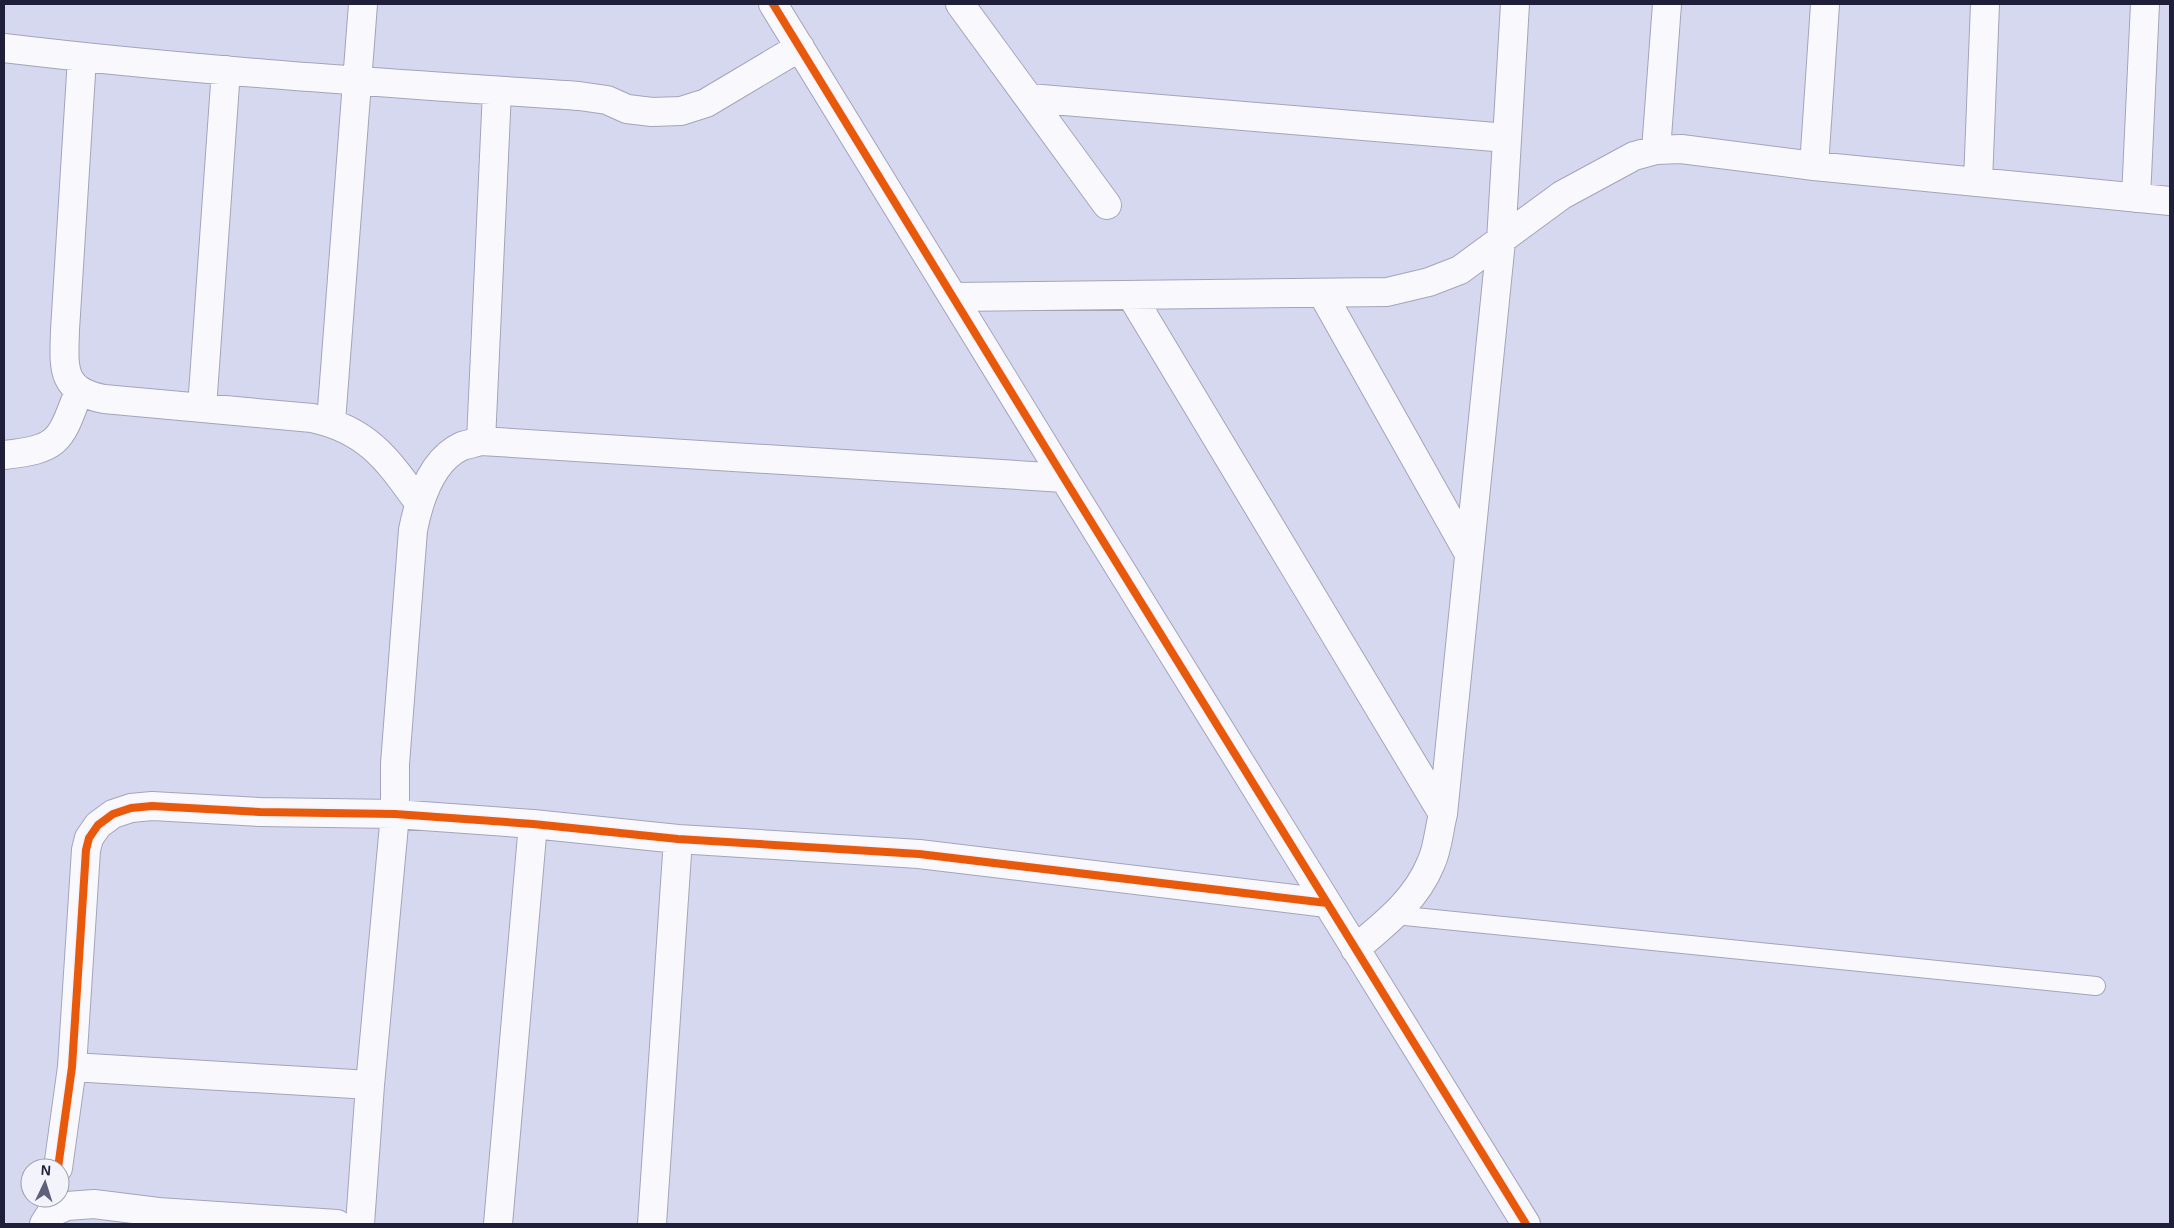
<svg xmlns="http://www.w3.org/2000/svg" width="2174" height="1228" font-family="Arial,sans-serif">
<rect width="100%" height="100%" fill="#d6d8f0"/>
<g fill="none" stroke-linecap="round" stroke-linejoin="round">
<g stroke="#a3a4bc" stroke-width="20">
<path id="service" d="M1395,915L2096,986"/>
</g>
<g stroke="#a3a4bc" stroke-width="30">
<path id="minor" d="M773,4L1064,478L1526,1224
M960,4L1107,205
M4,48C195,71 387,83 579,96L607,100L627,109L652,112L681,111L706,103L800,47
M82,58L65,330C64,367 60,391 104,399L312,418C368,430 388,460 419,503
M1029,98L1507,138
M1656,150L1667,4
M1814,166L1825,4
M1978,182L1985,4
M2136,198L2145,4
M1322,293L1469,554
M1131,295L1443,814
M953,297L1387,292L1429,282L1460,270L1562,195L1634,156L1656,150L1681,149L1814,166L2170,201
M202,408L226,70
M331,422L363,4
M481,441L497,91
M4,455C60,449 60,441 79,391
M1355,949C1386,923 1416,900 1431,863C1438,848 1439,829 1443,814L1501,241L1515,4
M72,1067L370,1085
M58,1168L72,1067L86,850L89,838L98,825L113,814L131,808L152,806L260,812L395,814L533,824L678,839L919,854L1327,903
M44,1224L51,1213L67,1206L94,1204L158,1212L337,1224
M360,1224L370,1085L395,814V764L413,530C419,500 431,460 462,446C468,444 475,443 481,441L1064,478
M498,1224L533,824
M652,1224L678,839"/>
</g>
<use href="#service" stroke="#f9f9fd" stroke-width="18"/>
<use href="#minor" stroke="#f9f9fd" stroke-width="28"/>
<g stroke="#f2f3fb" stroke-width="11">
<path id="cycleway" d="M773,4L1064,478L1526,1224
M58,1168L72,1067L86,850L89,838L98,825L113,814L131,808L152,806L260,812L395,814L533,824L678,839L919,854L1327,903"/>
</g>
<use href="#cycleway" stroke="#e8590c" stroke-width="8"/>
</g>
<rect width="2174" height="1228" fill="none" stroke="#1f1f3a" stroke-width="10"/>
<g transform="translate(45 1183) rotate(4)"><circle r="24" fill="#f2f3fb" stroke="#9e9eae"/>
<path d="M0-4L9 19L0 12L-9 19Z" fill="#5f607a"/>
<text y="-8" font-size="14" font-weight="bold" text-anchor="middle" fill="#1f1f3a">N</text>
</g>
</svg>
